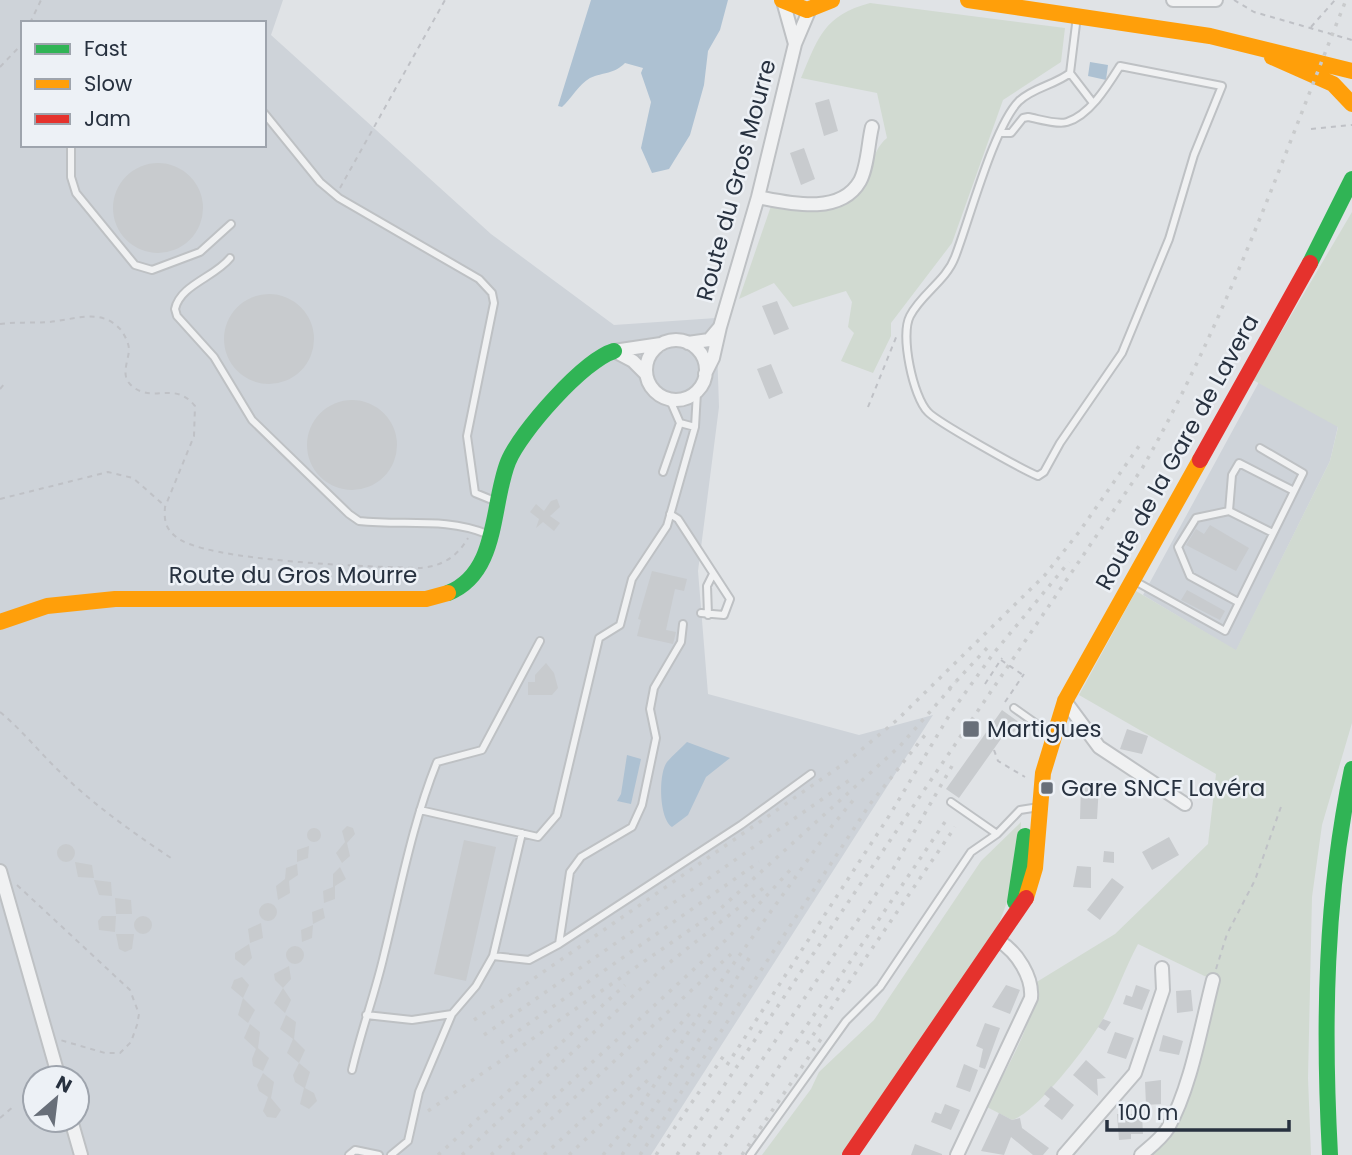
<svg xmlns="http://www.w3.org/2000/svg" width="1352" height="1155" font-family="Poppins,sans-serif">
<rect width="100%" height="100%" fill="#e0e3e6"/>
<path fill="#ced3d9" fill-rule="evenodd" d="M0,0H283L271,35L491,234L614,325L716,318L719,407L698,571L708,694L859,735L933,715L651,1155H0ZM23,23H264V145H23ZM35,1078H77V1120H35Z
M1259,382L1338,426L1330,461L1236,651L1143,595Z"/>
<path fill="#d1dad1" d="M870,3L1065,28L1061,62L1003,100L952,243L891,323V336L873,373L841,361L854,333L848,327L852,302L846,291L793,307L774,283L739,299L771,206L853,198C872,181 869,152 887,138L877,93L801,78C818,38 824,15 870,3Z
M1352,212V723L1322,825L1312,897L1308,1078L1311,1155H1149L1180,1114L1219,983L1138,944C1125,968 1116,995 1103,1019C1090,1043 1037,1113 1012,1120L987,1107C1004,1070 1036,1024 1035,983L1115,934L1208,844L1216,774L1079,695L1136,591L1236,650L1330,461L1338,427L1253,380Z
M1021,822C1019,865 1010,902 991,941L842,1155H762L811,1089L819,1072L874,1020L981,861Z"/>
<path fill="#adc1d2" d="M591,0H728L720,30L708,51L704,85L690,135L669,169L652,173L641,148L651,102L641,73L643,68L625,63C614,74 604,72 590,78C579,84 571,99 562,107L558,106Z
M1090,62L1108,65L1106,80L1088,76Z
M687,742L730,758L706,777L688,815L672,827C659,819 658,774 667,762C673,755 681,748 687,742Z
M627,755L641,759L631,804L617,801L621,794Z"/>
<path fill="#c8cbce" d="M829,99L838,131L824,136L815,103Z
M804,148L815,179L801,185L790,153Z
M113 208a45 45 0 1 1 90 0a45 45 0 1 1-90 0Z
M224 339a45 45 0 1 1 90 0a45 45 0 1 1-90 0Z
M777,301L789,329L774,335L762,306Z
M771,364L783,393L769,399L757,369Z
M307 445a45 45 0 1 1 90 0a45 45 0 1 1-90 0Z
M557,499L560,507L550,516L560,523L554,531L543,522L536,528L539,519L530,512L536,504L544,511L551,501Z
M1210,525L1249,548L1236,571L1186,545L1196,529L1204,534Z
M652,571L687,579L684,591L675,589L666,630L676,632L673,644L637,636L641,620L638,619Z
M1187,590L1225,611L1220,620L1181,600Z
M546,663L554,673L558,688L552,695H528V682H535V675Z
M1002,710L1020,723L1014,732L1008,729L959,798L946,789Z
M1127,729L1148,736L1142,754L1120,749Z
M1081,784L1099,785L1097,819H1080Z
M347,826L353,828L355,834L347,843L350,856L342,863L336,853L345,842L342,831Z
M307 835a7 7 0 1 1 14 0a7 7 0 1 1-14 0Z
M1169,837L1179,855L1152,870L1142,852Z
M464,840L496,847L466,981L434,974Z
M57 853a9 9 0 1 1 18 0a9 9 0 1 1-18 0Z
M309,846L308,858L297,862V850Z
M1104,851L1114,852V863L1103,862Z
M75,862L92,865L94,878L78,877Z
M297,864L298,875L289,881L290,893L278,900L276,886L285,879L286,868Z
M1077,866L1091,867V888L1073,887Z
M340,867L346,879L335,886V899L324,903L323,891L333,887V874Z
M1112,878L1124,887L1100,920L1087,910Z
M94,880L111,882L112,896L99,895Z
M115,898L131,900L132,914H116Z
M259 912a9 9 0 1 1 18 0a9 9 0 1 1-18 0Z
M323,908L325,918L313,924L312,912Z
M134 925a9 9 0 1 1 18 0a9 9 0 1 1-18 0Z
M102,916H116L115,932L99,930L98,921Z
M261,923L263,938L250,943L248,929Z
M313,925L312,938L302,942L301,930Z
M116,934H134L132,949L125,952L119,949Z
M249,944L252,958L244,966L235,959V953Z
M286 955a9 9 0 1 1 18 0a9 9 0 1 1-18 0Z
M289,966L291,979L283,988L275,980L274,974Z
M242,977L249,985L243,998L255,1010L248,1023L238,1015L243,998L231,988L234,980Z
M1006,985L1020,990L1010,1014L992,1007Z
M1136,985L1150,990L1142,1010L1123,1004L1126,995L1132,997Z
M283,988L291,1000L285,1013L274,1003Z
M1191,990L1193,1011L1177,1013L1176,991Z
M286,1015L296,1022L294,1039L305,1050L299,1063L310,1072L305,1088L314,1093L317,1101L309,1109L300,1104L304,1088L295,1082L293,1075L299,1063L287,1053L293,1039L280,1029Z
M1103,1019L1111,1022L1105,1031L1098,1027Z
M985,1023L1000,1028L985,1069L979,1067L983,1049L976,1046Z
M250,1024L260,1032L258,1048L269,1058L263,1071L253,1066L252,1059L256,1049L244,1038Z
M1115,1032L1134,1038L1126,1059L1107,1053Z
M1163,1035L1183,1041L1179,1055L1159,1051Z
M1086,1060L1106,1078L1097,1079L1098,1096L1073,1075Z
M964,1064L978,1070L970,1092L956,1087Z
M263,1073L274,1082L271,1098L281,1110L276,1118L267,1117L263,1111L268,1097L259,1091L257,1085Z
M1161,1080V1104L1146,1105L1145,1082Z
M1051,1086L1074,1105L1062,1120L1044,1106L1050,1099L1044,1094Z
M945,1104L960,1110L951,1130L931,1122L935,1112L941,1114Z
M999,1113L1012,1120L1020,1118L1022,1128L1049,1148L1043,1155H1033L1011,1137L1004,1155L981,1151Z
M1117,1114H1142L1143,1134H1131V1139L1119,1140Z
M915,1144L942,1154V1155H911Z"/>
<g fill="none" stroke-linecap="round" stroke-linejoin="round">
<g stroke="#bec1c4" stroke-width="10">
<path id="lane" d="M1070,73L1093,103
M264,113L320,182L339,198L479,279L492,293L494,303L467,436L475,493L497,502
M1001,133H1011L1023,118L1028,117C1039,119 1057,125 1067,122C1090,115 1108,85 1120,66L1222,86L1194,155L1169,239L1122,353L1060,443L1044,472L1038,476C1023,470 937,422 928,412C913,397 900,335 910,316C921,294 946,281 955,257C969,221 994,126 1019,101C1034,87 1055,85 1070,73L1077,16
M71,145V177L76,193L135,265L152,270L200,252L231,224
M230,258C215,277 180,285 175,309L177,316L214,357L252,420L349,514L359,521C403,526 445,517 487,534
M670,400L680,423L695,427
M663,472L680,423
M1229,511L1273,533
M670,514L678,519L730,599L724,615L701,613
M1133,580L1225,631L1303,473L1260,448
M1238,602L1190,576L1178,547L1196,518L1229,511L1232,475L1239,463L1294,491
M708,615L707,586L713,574
M1014,708L1052,735
M951,802L997,834
M420,810L538,837L557,815L599,638L620,625L632,579L667,526L695,427L697,392
M559,944L741,825L811,774
M493,956L529,960L559,944L570,872L581,857L632,827L642,805L656,738L650,709L654,688L681,642L683,624
M366,1015L412,1020L452,1014L476,986L493,956L522,833
M352,1070C361,1031 375,994 384,955C400,891 412,824 437,762L482,750L540,641
M349,1155L355,1150L379,1155
M391,1155L408,1141L419,1092L452,1014
M750,1155L846,1021L880,987L971,852L997,834L1020,810L1039,807"/>
</g>
<g stroke="#bec1c4" stroke-width="16">
<path id="street" d="M1173,0H1216
M783,1L795,44L809,11
M758,197C789,203 840,216 860,181C868,166 868,143 872,127
M720,327L758,197L795,44
M646 370a30 30 0 1 1 60 0a30 30 0 1 1-60 0Z
M688,343L709,340L720,327L713,358L705,374
M646,374L633,361L614,351L661,344
M1065,701L1099,747L1185,804
M0,871L59,1078
M71,1120L81,1155
M957,1155L1031,998C1033,977 1017,952 999,941
M1064,1155L1135,1073L1163,990L1162,968
M1141,1155C1150,1147 1161,1139 1168,1128C1191,1087 1201,1026 1213,980"/>
</g>
<path stroke="#bfc1c6" stroke-width="2" stroke-dasharray="5 5" stroke-linecap="butt" d="M1234,0L1254,12L1352,40
M30,23L41,0
M1311,27L1335,0
M0,67L23,43
M1311,129L1352,125
M340,188L445,0
M0,324C16,322 33,323 49,322C74,320 101,307 121,330C125,336 129,343 129,350C128,363 120,376 132,386C153,404 174,380 195,406L194,436L165,507C164,519 165,528 175,536C202,562 377,567 421,568C442,566 457,557 468,538
M0,389L5,383
M868,407L897,335
M0,499L108,472L133,478L165,506
M985,684L1002,658
M1005,702L1024,674
M0,712C23,731 40,753 61,773C95,806 135,834 174,860
M994,750L998,761L1025,777
M17,885L130,990L139,1014L137,1025L131,1042L120,1053H105L60,1040
M1216,969L1227,934L1255,880L1282,804
M0,1118L14,1106"/>
<use href="#lane" stroke="#f0f1f2" stroke-width="6"/>
<use href="#street" stroke="#f0f1f2" stroke-width="12"/>
<path stroke="#30b455" stroke-width="16" d="M1310,263L1352,179
M448,593C499,573 491,505 508,462C520,432 584,360 614,351
M1015,902L1025,836
M1330,1155C1323,1024 1325,897 1352,769"/>
<path stroke="#ff9f0a" stroke-width="16" d="M782,0L807,10L832,0
M968,0L1210,36L1352,71
M1272,57L1333,84L1352,104
M0,622L47,606L115,599H426L448,593
M1026,898L1035,868L1043,773L1065,701L1200,460"/>
<path stroke="#e5322d" stroke-width="16" d="M1200,460L1310,263
M850,1155L1026,898"/>
<path stroke="#c9cbcd" stroke-width="3.5" stroke-dasharray="3.5 7" stroke-linecap="butt" d="M949,689L987,648
M474,1020L849,760L897,720L1045,575L1079,532L1139,446
M484,1035L854,777
M501,1043L759,862
M807,1044L955,827
M727,1065L891,813L950,714L993,654L1069,562
M428,1111L720,909L900,746L956,682
M438,1155L625,985
M462,1155L664,967L766,886
M491,1155L728,938L792,868
M512,1155L731,954
M544,1155L650,1058L692,1011
M569,1155L650,1078
M603,1155L631,1121L724,977L832,826L855,798
M622,1155L687,1059L751,955
M640,1155L870,804L929,730
M656,1155L727,1051
M677,1155L1143,467C1227,319 1283,157 1346,0
M697,1155L893,869L952,766
M719,1155L947,819
M742,1155L821,1039"/>
<path stroke="#bfc1c6" stroke-width="2" stroke-dasharray="5 5" stroke-linecap="butt" d="M1001,660L1023,675"/>
</g>
<g fill="#686f79" stroke="#edf1f6" stroke-width="2.5">
<rect x="962" y="720" width="18" height="18" rx="3.5"/>
<rect x="1040" y="781" width="14" height="14" rx="3.5"/>
</g>
<g text-anchor="middle" stroke-width="5" stroke-linejoin="round" paint-order="stroke">
<g font-size="23" fill="#27313f" stroke="#edf1f6">
<text transform="translate(736 180) rotate(-75)" y="8">Route du Gros Mourre</text>
<text transform="translate(1177 452) rotate(-61)" y="8">Route de la Gare de Lavera</text>
<text x="293" y="583">Route du Gros Mourre</text>
</g>
<g font-size="23" fill="#27313f" stroke="#edf1f6" text-anchor="start">
<text x="987" y="737">Martigues</text>
<text x="1061" y="796">Gare SNCF Lavéra</text>
</g>
</g>
<rect x="21" y="21" width="245" height="126" fill="#edf1f6" stroke="#9ea4ad" stroke-width="2"/>
<rect x="35" y="44" width="35" height="10" fill="#30b455" stroke="#9ea4ad" stroke-width="2"/>
<text x="84" y="56" font-size="21" fill="#27313f">Fast</text>
<rect x="35" y="79" width="35" height="10" fill="#ff9f0a" stroke="#9ea4ad" stroke-width="2"/>
<text x="84" y="91" font-size="21" fill="#27313f">Slow</text>
<rect x="35" y="114" width="35" height="10" fill="#e5322d" stroke="#9ea4ad" stroke-width="2"/>
<text x="84" y="126" font-size="21" fill="#27313f">Jam</text>
<g transform="translate(56 1099) rotate(28)"><circle r="33" fill="#edf1f6" stroke="#9ea4ad" stroke-width="2"/>
<path d="M0-5L12 26L0 18L-12 26Z" fill="#686f79"/>
<text y="-10" font-size="19" font-weight="bold" text-anchor="middle" fill="#27313f">N</text>
</g>
<path d="M1107 1120v10h182v-10" fill="none" stroke="#27313f" stroke-width="3.5"/>
<text x="1118" y="1120" font-size="21" fill="#27313f" stroke="#edf1f6" stroke-width="5" paint-order="stroke">100 m</text>
</svg>
